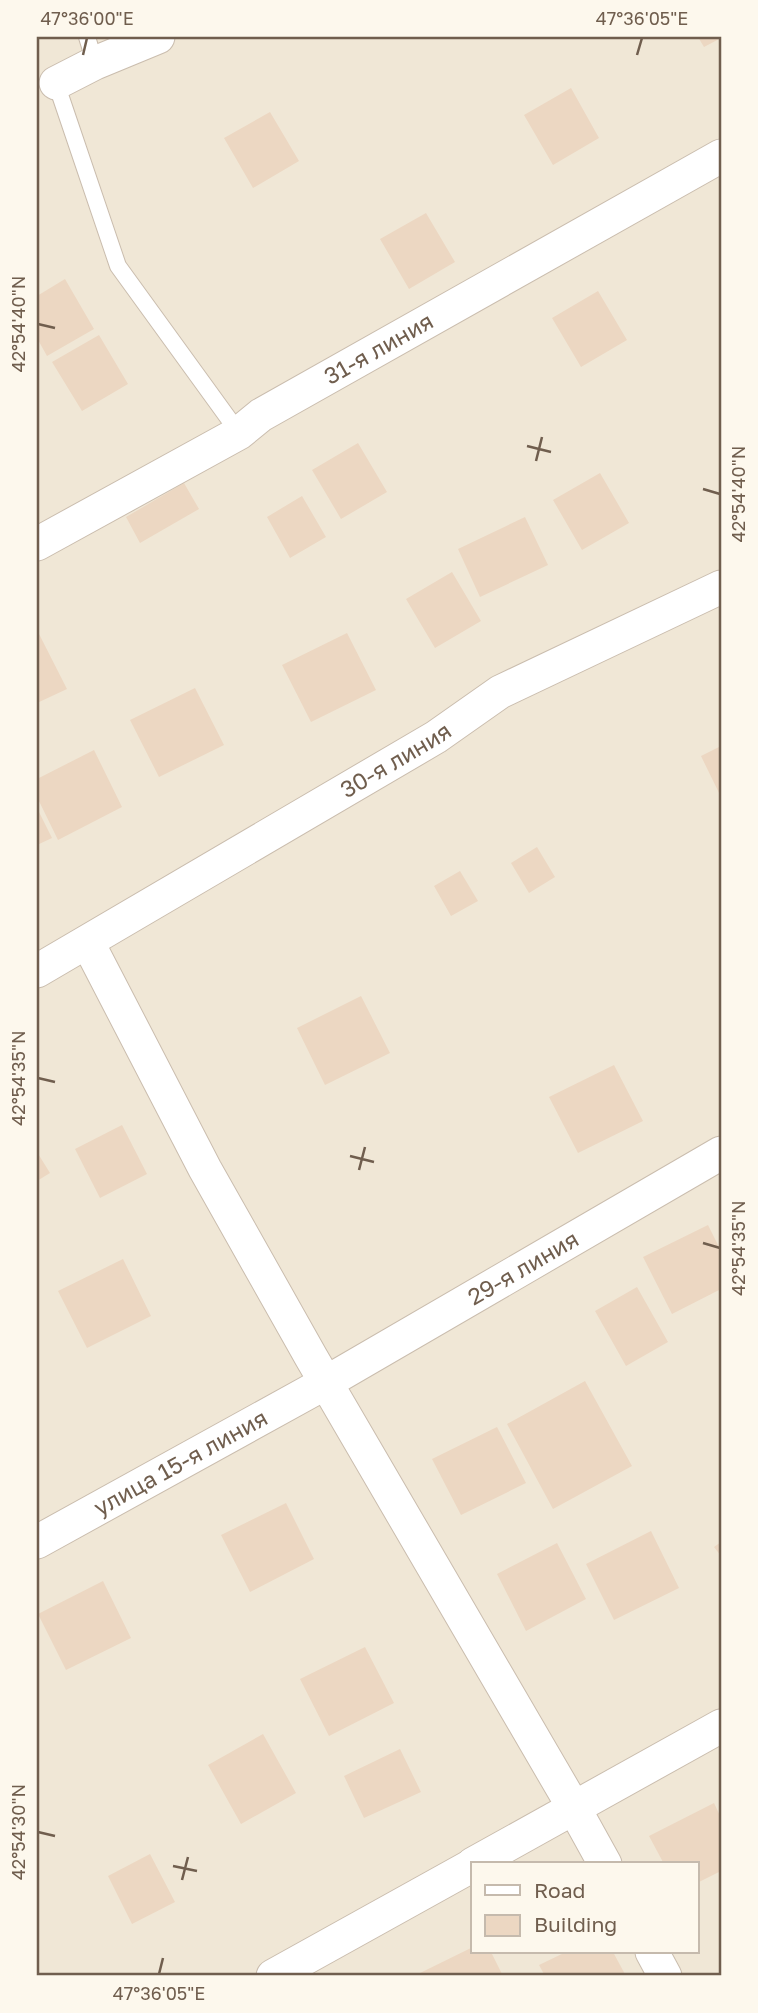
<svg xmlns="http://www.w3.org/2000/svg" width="758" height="2013" font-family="'Golos Text',sans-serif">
<rect width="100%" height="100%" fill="#faf4e7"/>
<path fill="#f0e7d6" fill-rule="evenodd" d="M37,37H721V1976H37ZM473,1864H697V1952H473Z"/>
<path fill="#ecd7c2" d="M698,37H721V38L704,47Z
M571,88L599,138L553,165L524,115Z
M270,112L299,161L253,188L224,138Z
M426,213L455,262L409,289L380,239Z
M65,279L94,329L47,356L37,338V296Z
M598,291L627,340L581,367L552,318Z
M99,335L128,384L82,411L52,362Z
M358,443L387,492L341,519L312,470Z
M600,473L629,523L582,550L553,500Z
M184,483L199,509L140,543L126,517Z
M302,496L326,537L290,558L267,517Z
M525,517L548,565L480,597L458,549Z
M452,572L481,621L435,648L406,599Z
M37,630L67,689L37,703Z
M347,633L376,690L311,722L282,665Z
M195,688L224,745L159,777L130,720Z
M721,746V797L701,756Z
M94,750L122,807L58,840L37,797V779Z
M37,808L52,838L37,845Z
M537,847L555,877L529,893L511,863Z
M460,871L478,901L451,916L434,886Z
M361,996L390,1053L325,1085L297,1028Z
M614,1065L643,1121L578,1153L549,1097Z
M122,1125L147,1174L100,1198L75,1149Z
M37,1152L50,1173L37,1181Z
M708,1225L721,1251V1289L672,1314L643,1257Z
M123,1259L151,1316L87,1348L58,1291Z
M637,1287L668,1342L626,1366L595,1311Z
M585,1381L632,1466L553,1509L507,1424Z
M497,1427L526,1483L461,1515L432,1459Z
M286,1503L314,1559L250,1592L221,1535Z
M651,1531L679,1588L614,1620L586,1564Z
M721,1542V1556L714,1547Z
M557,1543L586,1599L526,1631L497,1574Z
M103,1581L131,1638L66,1670L38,1614Z
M365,1647L394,1703L329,1736L300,1679Z
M263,1734L296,1793L241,1824L208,1765Z
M400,1749L421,1792L364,1818L344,1776Z
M714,1803L721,1818V1871L697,1883V1864H664L649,1836Z
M150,1854L175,1902L132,1924L108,1876Z
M473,1947V1952H491L503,1976H422L420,1973Z
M566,1952H613L626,1976H545L539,1965Z"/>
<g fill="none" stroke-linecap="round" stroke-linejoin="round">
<g stroke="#cabdae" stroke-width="18">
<path id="lane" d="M87,37L95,63
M56,83L118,266L239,433"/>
</g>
<g stroke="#cabdae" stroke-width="35">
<g id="street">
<path d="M56,83L95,63L158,37"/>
<path id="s1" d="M37,544L239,433L261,415L721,156"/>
<path d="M88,943L205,1169L311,1357L574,1808L605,1864"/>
<path id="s2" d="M37,971L436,737L500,692L721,587"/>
<path id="s3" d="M37,1542L327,1382L721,1153"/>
<path d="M473,1864L721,1726"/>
<path d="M652,1952L665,1976"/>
<path d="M273,1976L473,1865"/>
</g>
</g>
<use href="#lane" stroke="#fff" stroke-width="16"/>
<use href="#street" stroke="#fff" stroke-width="33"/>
</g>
<path fill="none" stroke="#705e4e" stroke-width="2.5" d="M83,55L87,38M637,55L642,38M38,324L55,328M527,446L551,452M536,461L542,437M703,489L720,494M38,1078L55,1082M350,1156L374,1162M359,1170L365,1147M703,1243L720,1248M38,1832L55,1836M173,1866L197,1871M182,1880L188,1857M159,1974L163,1958"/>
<g text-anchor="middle" stroke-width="6" stroke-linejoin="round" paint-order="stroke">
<g font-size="23" fill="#705e4e" stroke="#fdf8ed">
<text dy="8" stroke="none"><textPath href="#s1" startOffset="394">31-я линия</textPath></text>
<text dy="8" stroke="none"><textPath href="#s2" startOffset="416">30-я линия</textPath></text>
<text dy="8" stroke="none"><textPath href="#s3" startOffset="558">29-я линия</textPath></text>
<text dy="8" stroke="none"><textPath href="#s3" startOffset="164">улица 15-я линия</textPath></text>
</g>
</g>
<rect width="758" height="2013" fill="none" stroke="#fdf8ed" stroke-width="77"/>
<rect x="471" y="1862" width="228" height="91" fill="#fdf8ed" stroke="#c5baad" stroke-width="2"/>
<rect x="485" y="1885" width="35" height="10" fill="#ffffff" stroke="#c5baad" stroke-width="2"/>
<text x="534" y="1898" font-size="21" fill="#705e4e">Road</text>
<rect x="485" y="1915" width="35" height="21" fill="#ecd7c2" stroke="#c5baad" stroke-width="2"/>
<text x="534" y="1932" font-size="21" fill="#705e4e">Building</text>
<rect x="38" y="38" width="682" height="1936" fill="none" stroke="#705e4e" stroke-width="2.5"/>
<g font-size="18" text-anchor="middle" fill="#705e4e">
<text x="87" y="25">47°36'00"E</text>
<text x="642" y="25">47°36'05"E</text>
<text transform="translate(19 324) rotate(-90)" y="6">42°54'40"N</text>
<text transform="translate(739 494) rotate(-90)" y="6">42°54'40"N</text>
<text transform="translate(19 1078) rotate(-90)" y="6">42°54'35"N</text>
<text transform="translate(739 1248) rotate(-90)" y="6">42°54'35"N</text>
<text transform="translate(19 1832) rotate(-90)" y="6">42°54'30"N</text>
<text x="159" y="2000">47°36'05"E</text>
</g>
</svg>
